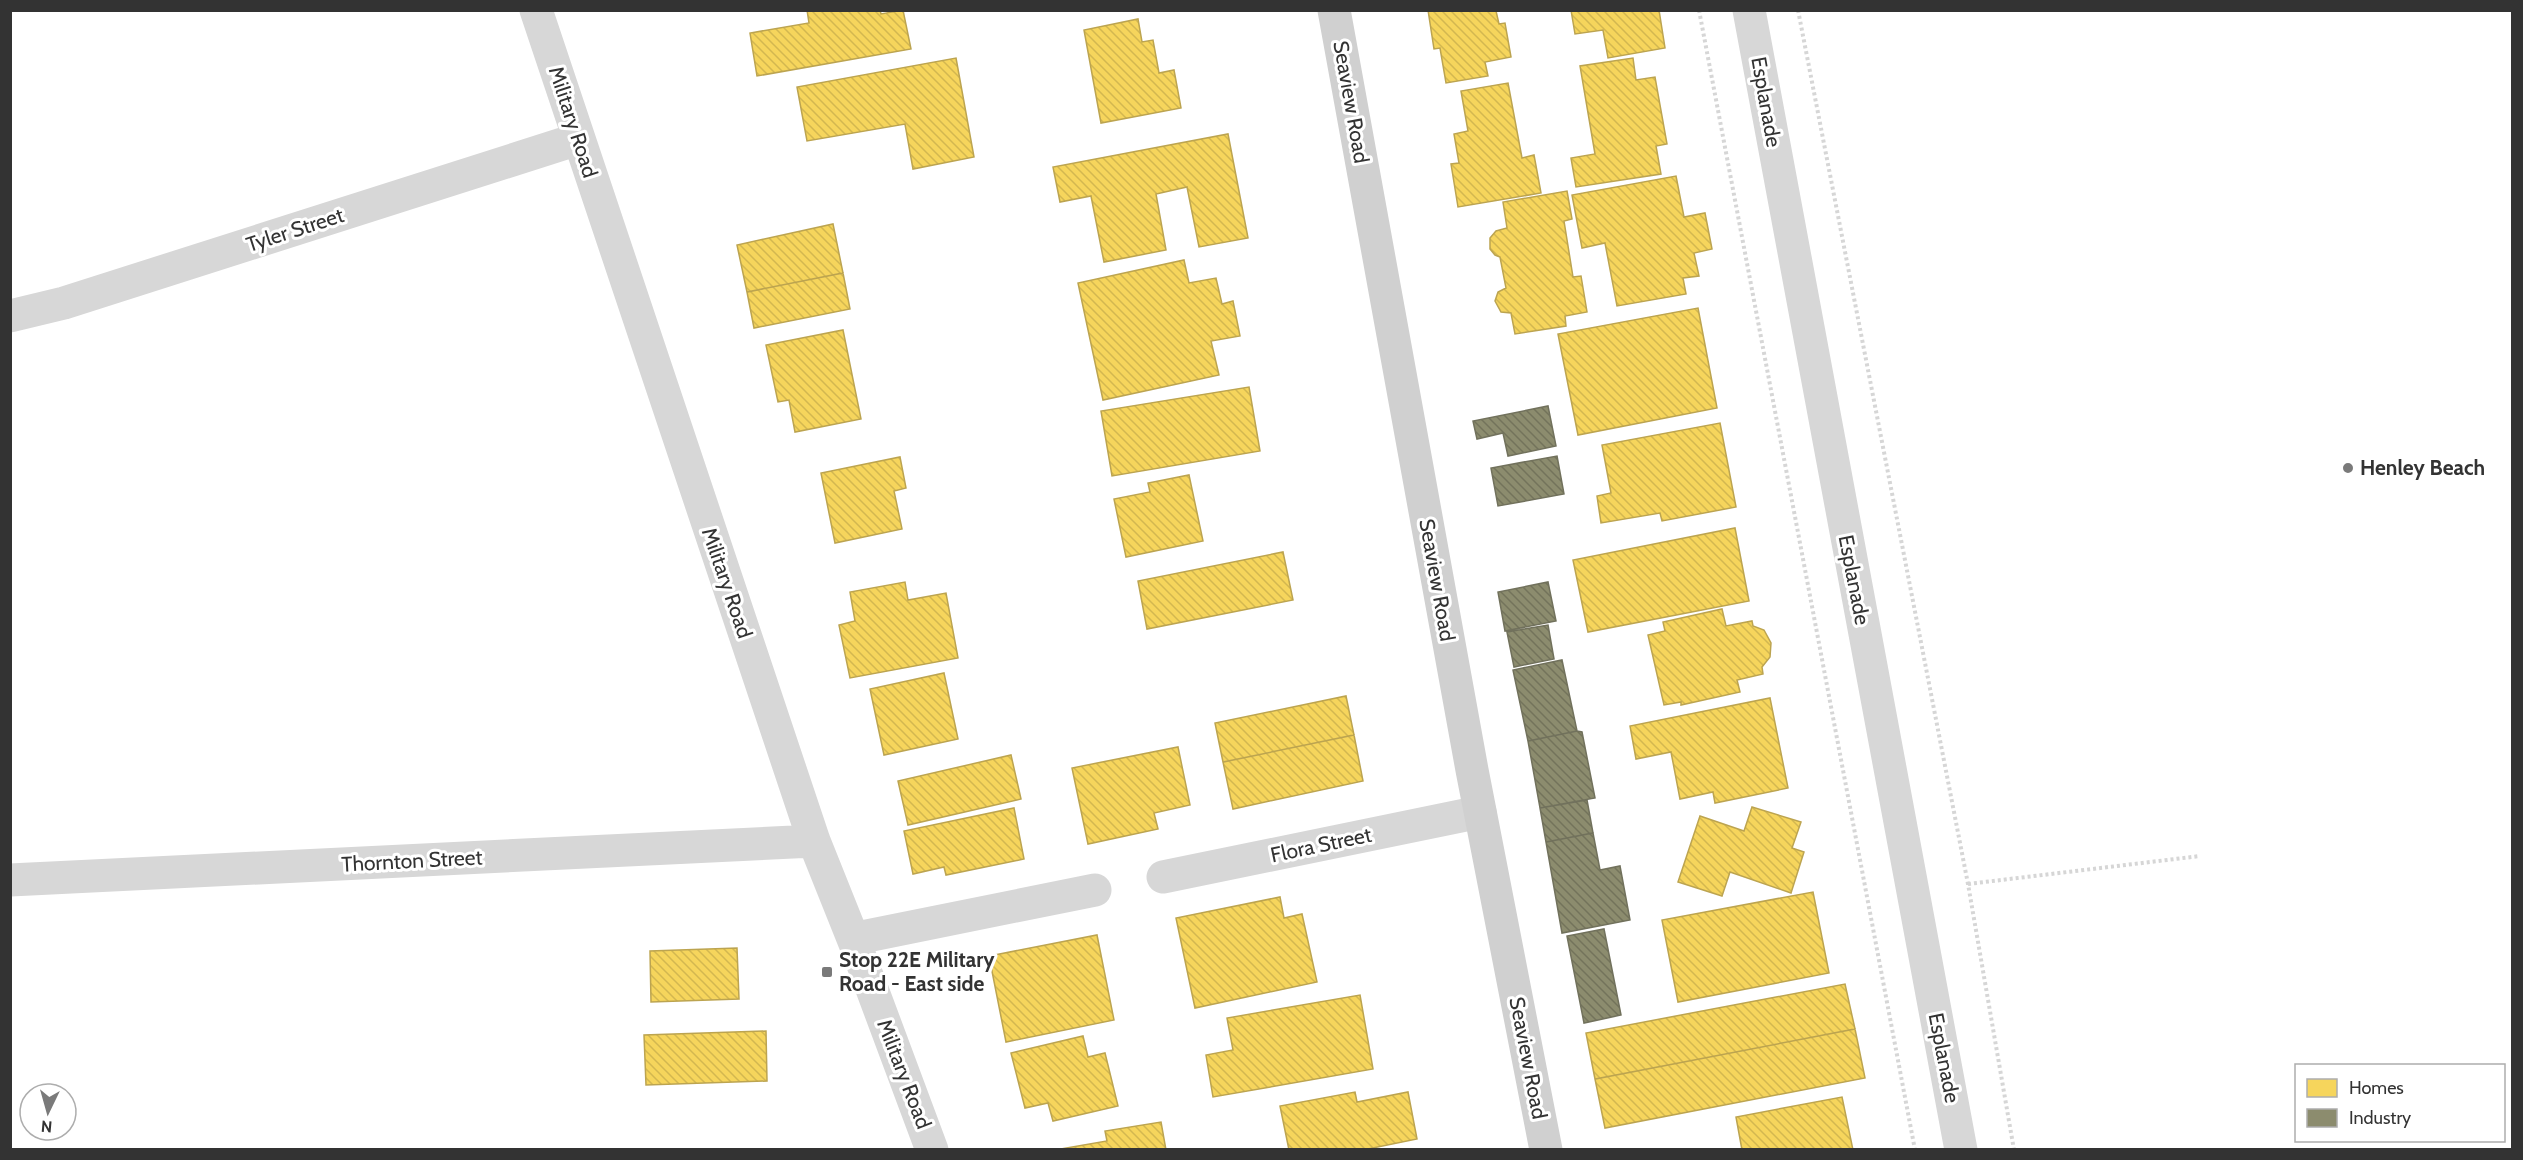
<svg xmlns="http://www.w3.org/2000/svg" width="2523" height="1160" font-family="Cabin,sans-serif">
<defs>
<pattern id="homes-back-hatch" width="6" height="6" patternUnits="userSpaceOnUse" patternTransform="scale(1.5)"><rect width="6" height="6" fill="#f6d55c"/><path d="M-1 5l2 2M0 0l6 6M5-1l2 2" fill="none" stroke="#d3b750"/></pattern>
<pattern id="industry-back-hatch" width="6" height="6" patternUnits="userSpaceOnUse" patternTransform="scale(1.5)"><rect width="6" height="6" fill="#8c8c6e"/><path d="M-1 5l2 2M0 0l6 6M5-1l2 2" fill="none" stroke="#73735b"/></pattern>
</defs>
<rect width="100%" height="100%" fill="#fff"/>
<path fill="url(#homes-back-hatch)" stroke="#bca450" stroke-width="1.5" d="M807,10H880L881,14L903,10L911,49L757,76L750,33L809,23Z
M1428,10H1500L1496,11L1499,24L1505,23L1511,57L1485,62L1488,76L1446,83L1440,48L1434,49Z
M1571,10H1659L1665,48L1608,58L1603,30L1575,34Z
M1138,19L1142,42L1153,40L1159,73L1174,70L1181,108L1101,123L1084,30Z
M956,58L974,157L913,169L905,124L807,141L797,87Z
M1633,58L1636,80L1655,77L1667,144L1656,146L1661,174L1576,187L1571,158L1595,154L1580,66Z
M1508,83L1522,158L1534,155L1541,193L1458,207L1451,164L1459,163L1454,134L1468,131L1461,91Z
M1228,134L1248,238L1199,247L1187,187L1156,194L1166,250L1104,262L1091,196L1060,202L1053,167Z
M1676,176L1684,217L1705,213L1712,249L1694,253L1699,276L1683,278L1686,294L1617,306L1605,243L1582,248L1572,195Z
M1567,191L1572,219L1564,221L1573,277L1581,276L1587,312L1565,316L1566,326L1515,334L1511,313L1501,312L1495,301L1498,292L1506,288L1500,257L1495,255L1490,249V238L1496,231L1507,228L1503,202Z
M833,224L843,273L747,292L737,245Z
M1184,260L1189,283L1216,278L1222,304L1233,301L1240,336L1211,341L1219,375L1103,400L1078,283Z
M843,273L850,309L754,328L747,292Z
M1698,308L1717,408L1578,435L1558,334Z
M843,330L861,419L795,432L789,400L778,402L766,345Z
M1249,387L1260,451L1112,476L1101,411Z
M1720,423L1736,507L1662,521L1660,513L1601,523L1597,496L1611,493L1602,445Z
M900,457L906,488L894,491L902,529L835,543L821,473Z
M1189,475L1203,541L1126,557L1114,499L1150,492L1148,483Z
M1735,528L1749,601L1588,632L1573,560Z
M1283,552L1293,600L1147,629L1138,581Z
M905,582L908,600L946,593L958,658L850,678L839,625L855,621L850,592Z
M1722,609L1726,626L1752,621L1753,626L1764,630L1771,643L1770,657L1762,667L1763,674L1737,680L1740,692L1681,705V702L1664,705L1648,635L1665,631L1663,622Z
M944,673L958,739L884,755L870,689Z
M1346,696L1354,735L1223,762L1215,723Z
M1770,698L1788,788L1715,803L1713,792L1680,799L1671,752L1636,759L1630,726Z
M1354,735L1363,781L1233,809L1223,762Z
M1178,747L1190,805L1154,813L1158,829L1088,844L1072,768Z
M1011,755L1021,799L908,825L898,781Z
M1752,807L1801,822L1792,848L1804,852L1791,893L1730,872L1722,896L1678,882L1700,816L1744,831Z
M1014,808L1024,859L946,875L944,867L913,874L904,831Z
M1813,892L1829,973L1678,1002L1662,920Z
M1280,897L1284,918L1302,914L1317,982L1195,1008L1176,918Z
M1097,935L1114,1020L1006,1042L989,956Z
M737,948L739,999L651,1002L650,951Z
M1845,984L1855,1029L1595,1079L1586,1033Z
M1360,995L1373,1069L1213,1097L1206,1055L1233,1050L1227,1018Z
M1855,1029L1865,1078L1605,1128L1595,1079Z
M766,1031L767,1081L646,1085L644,1035Z
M1083,1036L1088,1057L1105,1053L1118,1106L1053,1121L1048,1103L1025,1108L1011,1053Z
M1355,1092L1357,1102L1408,1092L1417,1139L1363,1150H1289L1280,1106Z
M1842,1097L1853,1150H1742L1736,1117Z
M1161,1122L1166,1150H1055L1107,1141L1105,1131Z"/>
<path fill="url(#industry-back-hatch)" stroke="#71715c" stroke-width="1.5" d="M1548,406L1556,446L1508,456L1503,433L1477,439L1473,421Z
M1557,456L1564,494L1498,506L1491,468Z
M1548,582L1556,621L1505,631L1498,592Z
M1548,625L1554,659L1514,667L1507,632Z
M1562,660L1577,731L1528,741L1513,670Z
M1577,731L1582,732L1595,798L1540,808L1528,741Z
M1587,800L1593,833L1546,842L1540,808Z
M1593,833L1600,870L1620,866L1630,920L1562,933L1546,842Z
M1604,929L1621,1015L1584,1023L1567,936Z"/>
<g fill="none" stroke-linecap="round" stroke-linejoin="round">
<path stroke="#d6d6d6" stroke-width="4" stroke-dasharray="3 3" stroke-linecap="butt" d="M1699,10L1915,1150
M1798,10L1968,884L2014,1150
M1968,884L2200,856"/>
<path stroke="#d7d7d7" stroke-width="33" d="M536,10L814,841L856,946L932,1150
M1749,10L1961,1150
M10,316L64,303L578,139
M1163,877L1480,812
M10,880L814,841
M856,946L857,938L1095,890"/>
<path stroke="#d0d0d0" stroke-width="33" d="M1334,10L1472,770L1546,1150"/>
</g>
<g fill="#7a7a7a" stroke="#fff" stroke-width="2">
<circle cx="2348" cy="468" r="6"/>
<rect x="821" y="966" width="12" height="12" rx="3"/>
</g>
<g text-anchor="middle" stroke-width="6" stroke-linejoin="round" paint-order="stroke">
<g font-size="21" fill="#333" stroke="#fff">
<text transform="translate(1351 102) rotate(80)" y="7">Seaview Road</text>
<text transform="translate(1766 102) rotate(80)" y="7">Esplanade</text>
<text transform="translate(573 122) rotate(72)" y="7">Military Road</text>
<text transform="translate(295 230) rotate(-18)" y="7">Tyler Street</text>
<text transform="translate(1437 580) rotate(80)" y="7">Seaview Road</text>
<text transform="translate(1854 580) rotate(79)" y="7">Esplanade</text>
<text transform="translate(727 583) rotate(71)" y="7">Military Road</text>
<text transform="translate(1321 845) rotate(-12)" y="7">Flora Street</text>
<text transform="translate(412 861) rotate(-3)" y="7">Thornton Street</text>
<text transform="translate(1528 1058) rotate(79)" y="7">Seaview Road</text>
<text transform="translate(1944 1058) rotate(79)" y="7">Esplanade</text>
<text transform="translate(904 1074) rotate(69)" y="7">Military Road</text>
</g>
<g font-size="21" font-weight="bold" fill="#333" stroke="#fff" text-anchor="start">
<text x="2360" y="475">Henley Beach</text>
<text x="839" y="967">Stop 22E Military<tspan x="839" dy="24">Road - East side</tspan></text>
</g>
</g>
<rect width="2523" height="1160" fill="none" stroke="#333333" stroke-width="24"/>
<rect x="2295" y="1064" width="210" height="78" fill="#ffffff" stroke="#adadad" stroke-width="1.5"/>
<rect x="2307" y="1079" width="30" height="18" fill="#f6d55c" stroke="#adadad" stroke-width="1.5"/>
<text x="2349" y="1094" font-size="18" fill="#333333">Homes</text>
<rect x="2307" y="1109" width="30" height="18" fill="#8c8c6e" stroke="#adadad" stroke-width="1.5"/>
<text x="2349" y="1124" font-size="18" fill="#333333">Industry</text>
<g transform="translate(48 1112) rotate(185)"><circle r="28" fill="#ffffff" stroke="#adadad" stroke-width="1.5"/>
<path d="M0-4.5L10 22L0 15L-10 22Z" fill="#7a7a7a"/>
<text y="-9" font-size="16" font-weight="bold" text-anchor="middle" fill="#333333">N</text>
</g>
</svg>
